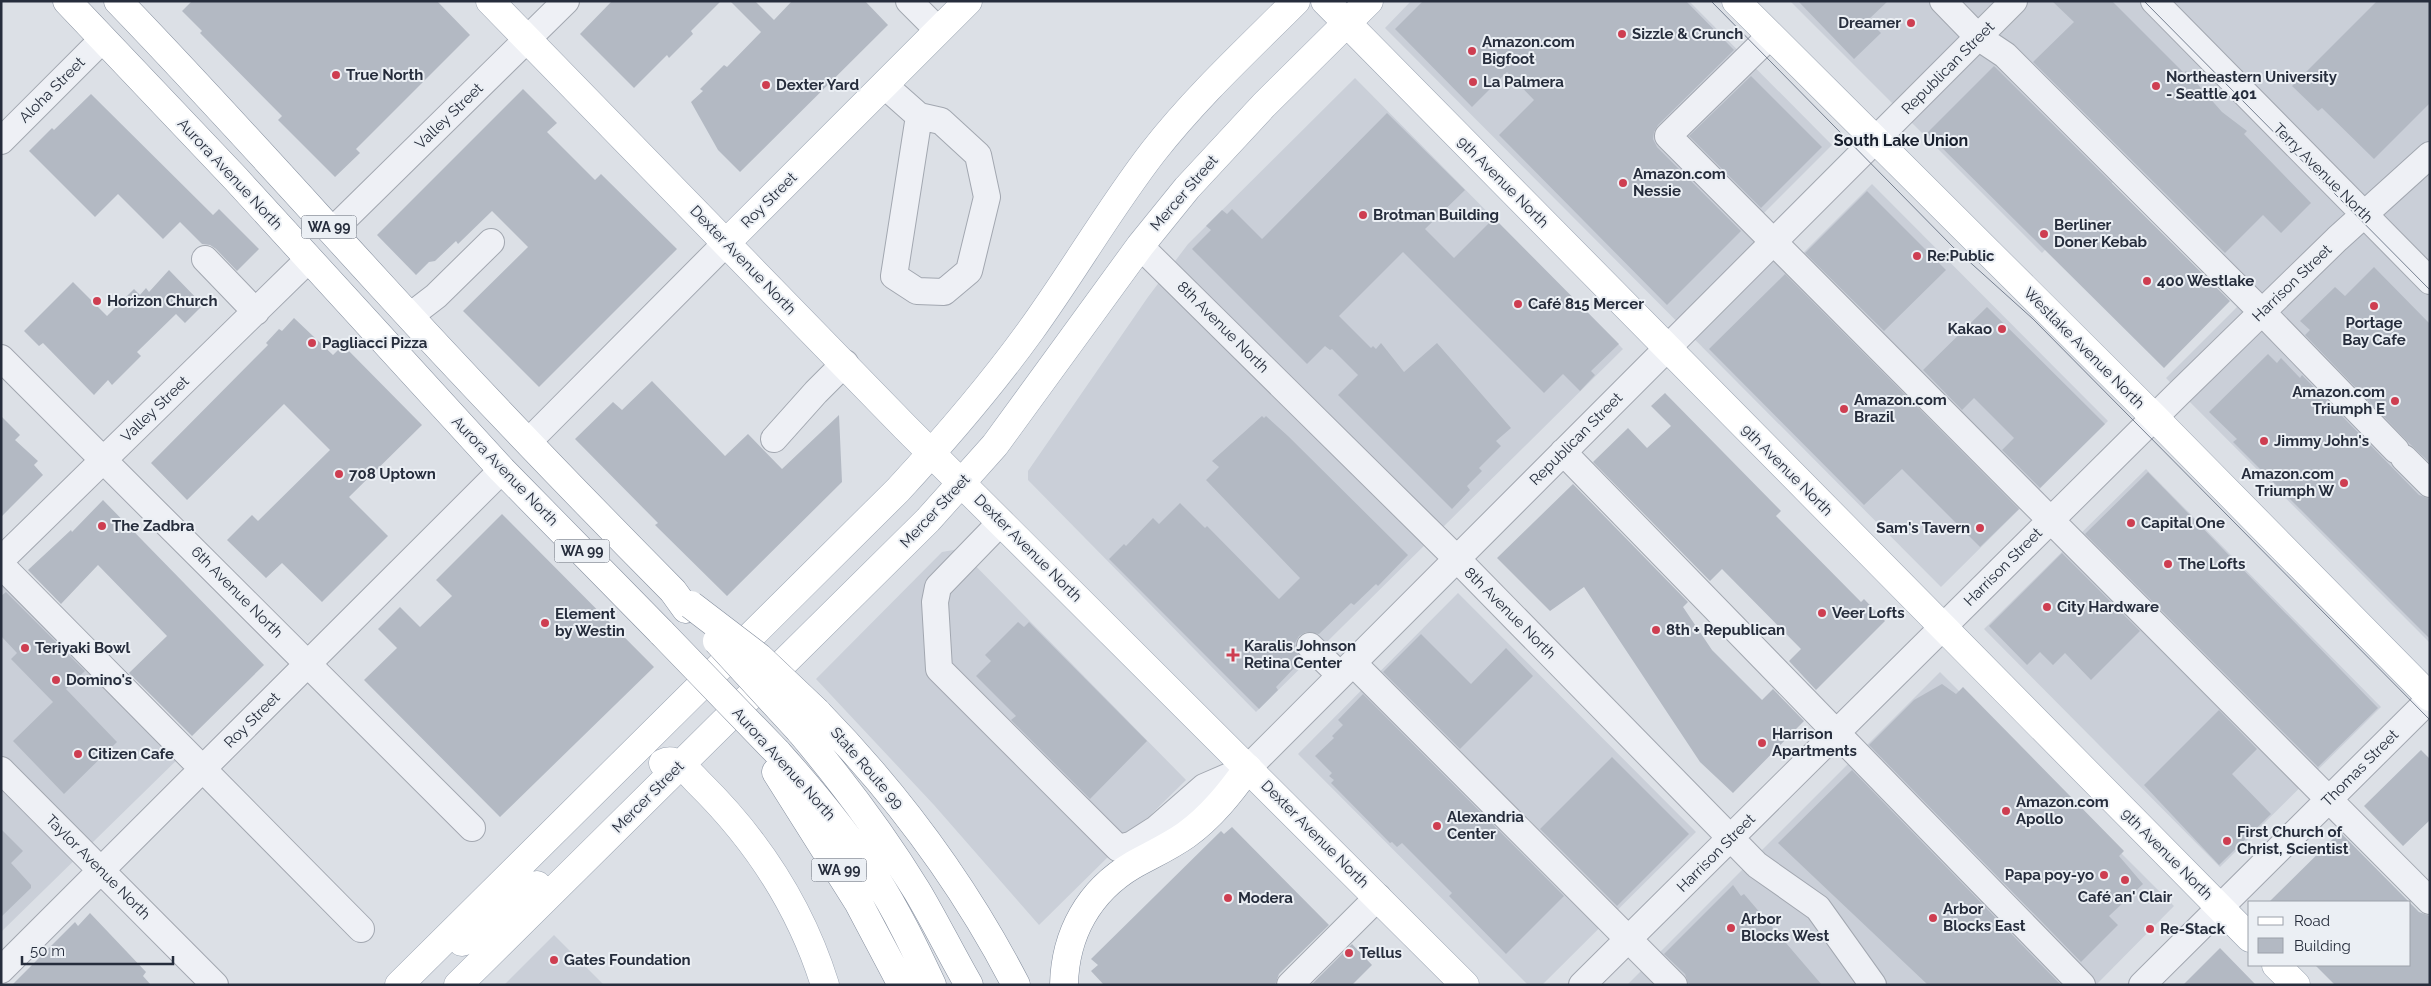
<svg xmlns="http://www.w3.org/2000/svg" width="2431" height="986" font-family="Raleway,sans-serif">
<rect width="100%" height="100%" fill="#dce0e6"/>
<path fill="#cacfd8" d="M1411,1H1689L1832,145L1749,228L1788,268L1872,184L2108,421L1941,587L1385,28Z
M1790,1H2430V643L2166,378L2245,299L2119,176L2042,253Z
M1355,78L1623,349L1256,712L1028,480V471L1148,297L1188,244Z
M2146,469L2381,707L2220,867L1984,629Z
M959,549L1186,780L1039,925L934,805L816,679L942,552Z
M1,584L183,754L1,932Z
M1458,593L1696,832L1542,985H1528L1298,754Z
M1940,672L2174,906L2096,985H1627Z
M554,935L604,985H504Z"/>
<path fill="#b3b9c3" d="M192,1H437L470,35L356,149L360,153L335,177L278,120L282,116L200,33L202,31L182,11Z
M612,1H721L691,31L693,34L669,58L667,55L634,88L580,34Z
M730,1H755L774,20L792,1H865L888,25L740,172L718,150L691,102L703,91L700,89L724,65L727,67L761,32Z
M1423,1H1686L1734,50L1658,125L1654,132L1653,139L1657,147L1741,231L1667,305L1499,135L1534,100L1507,72L1472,107L1395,29Z
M1798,1H1888L1868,20L1881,33L1854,59Z
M2052,1H2112L2184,73L2186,71L2222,112L2247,131L2244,134L2311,203L2281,233L2263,215L2225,253L2033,62L2074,22Z
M2377,1H2430V103L2374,159L2322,108L2318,111L2292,86Z
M1994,66L2230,301L2164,368L1927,133Z
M1751,76L1822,147L1761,208L1689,136Z
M523,89L557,123L547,132L595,180L601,174L677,249L539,387L463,311L528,247L492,211L458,244L456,241L435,261L429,262L416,275L377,235Z
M91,94L213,215L219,209L259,249L237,271L216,249L210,245L202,244L180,222L163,239L118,194L95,217L29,151L52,128L54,130Z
M1387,113L1465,190L1425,229L1454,258L1494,218L1619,344L1591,371L1595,375L1580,391L1563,374L1544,393L1403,252L1339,316L1371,348L1373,346L1376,349L1381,343L1404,372L1437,343L1511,428L1496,441L1501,446L1479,468L1482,471L1467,486L1470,490L1452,509L1338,395L1358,375L1332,349L1330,350L1325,346L1307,364L1192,249L1211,230L1206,226L1222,210L1227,214L1232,209L1262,239Z
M1867,191L1946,270L1884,331L1805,253Z
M2374,267L2430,324V463L2410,444L2305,335L2310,330L2300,321L2335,287L2345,296Z
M169,270L203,305L185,323L176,314L137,352L141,356L112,385L108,380L94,395L43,343L39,346L24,331L73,282L107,316L134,289L140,295L146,288L149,292Z
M1785,274L2019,509L1980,547L1902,469L1864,505L1709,349Z
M1987,307L2105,424L2040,488L2002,450L2014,438L1974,398L1962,410L1923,370Z
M294,318L333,355L343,345L422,425L349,497L388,536L322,602L282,563L266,578L227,540L252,515L258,521L330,450L284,404L187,500L151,463L268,345L266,343L279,329L282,331Z
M2268,354L2277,363L2281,358L2300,378L2302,375L2419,495L2430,499V639L2233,442L2237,439L2209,412Z
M652,381L725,456L748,434L782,469L839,415L842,482L727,596L655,525L658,523L575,439L613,402L622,410Z
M1665,393L1781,511L1776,516L1861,602L1864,599L1885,621L1816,690L1789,661L1801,649L1722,569L1710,581L1593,462L1628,428L1647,448L1671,426L1651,406Z
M1,416L20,435L15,440L38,461L34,465L43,475L1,517Z
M1262,416L1264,418L1266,416L1288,436L1408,555L1378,586L1376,584L1354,605L1351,603L1319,634L1306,632L1299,636L1295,643L1296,651L1300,657L1295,661L1298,664L1276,687L1278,690L1259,709L1109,559L1124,544L1126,546L1153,518L1159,524L1180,503L1205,528L1207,526L1279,599L1300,578L1206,480L1219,467L1212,461Z
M2148,472L2378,708L2318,767L2085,534Z
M1573,484L1688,602L1683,607L1712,650L1762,700L1773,689L1804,721L1733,793L1700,762L1584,587L1550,611L1497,558Z
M103,500L264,665L192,736L129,673L167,636L98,565L61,604L28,570L71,530L72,532Z
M502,514L654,667L500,817L364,680L397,648L378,629L400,607L420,627L452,596L436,580Z
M2062,553L2140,631L2091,680L2065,653L2053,665L2040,652L2027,665L1989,626Z
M6,592L85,671L66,689L117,742L64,794L13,741L53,702L11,659L17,653L1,636V596Z
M1018,622L1024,627L1029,622L1147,741L1090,799L1011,720L1016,716L976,676L991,661L985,655Z
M1421,634L1471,684L1506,648L1533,676L1460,749L1383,672Z
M1942,684L1956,694L1963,687L2124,851L2119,856L2143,884L2109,916L2118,925L2081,962L1869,745L1914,700Z
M1363,694L1564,896L1506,954L1449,896L1452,893L1402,843L1397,847L1392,842L1390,843L1331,783L1334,780L1329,776L1332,773L1315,756L1334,738L1332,736L1343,725L1338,720Z
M2219,710L2257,749L2232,774L2271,814L2219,865L2144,785Z
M2421,750L2430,759V820L2403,846L2364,806Z
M1612,757L1689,834L1617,906L1540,829Z
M1852,770L2061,985H1928L1778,843Z
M1232,827L1329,925L1279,974L1275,985H1104L1091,971L1098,965L1091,959L1221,831L1224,834Z
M1,829L23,851L11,863L31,885V888L1,917Z
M2340,832L2419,912L2430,916V985H2335L2315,965H2410V902H2269Z
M1733,885L1741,896L1744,894L1822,985H1689L1685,974L1664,954Z
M90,913L146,972L143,976L151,985H12L75,922L78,926Z
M1352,944L1372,965L1352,985H1311Z
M2220,948L2256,985H2183Z"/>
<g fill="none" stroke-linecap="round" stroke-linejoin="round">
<g stroke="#a2a7b0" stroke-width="28">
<path id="minor" d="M909,1L938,30
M1943,1L1978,37L2005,55L2262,312L2396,450
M2154,1L2430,281
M1770,36L1668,136L2430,901
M884,85L919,116L894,276L917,291L944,292L969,271L987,197L978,155L941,121L919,116
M1,141L103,39
M332,231L566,1
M1140,246L1457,559L1757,865L1818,908L1873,985
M205,259L256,312
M410,316L436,296L491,242
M1,358L472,828
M774,439L816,392L845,363
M528,442L726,243
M1563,452L2082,985
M2404,458L2430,484
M1001,522L938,587L935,602L939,669L1118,848L1131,845L1156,829L1204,787L1248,768L2014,1
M1,560L309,259
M1,565L361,929
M1310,646L1340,675
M1353,663L1674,985
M1,770L215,985
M1,970L502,470
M1290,985L1378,897
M1582,985L2178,394L2337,239L2430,155
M2142,985L2430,699"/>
</g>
<g stroke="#9ba4b2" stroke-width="29">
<path id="major" d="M490,1L906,428L1465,985
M1325,1L2250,938
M1736,1L2154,417L2430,697
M726,243L968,1
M663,763C677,756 690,774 699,783C757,840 801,908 825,985
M462,942L537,885
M2276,965L2296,985
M399,985L898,490C945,439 990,387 1031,330C1073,272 1109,209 1153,152C1196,97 1247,50 1296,1
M458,985L928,520L995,445L1140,246L1187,188L1264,105L1369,1"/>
</g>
<g stroke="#838d9d" stroke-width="29">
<path id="highway" d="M67,1L236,179L502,470L662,633
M118,1C207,93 292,188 378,282C474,387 573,490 673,591L686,609
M817,712C896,793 964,884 1016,985
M799,730C842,781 882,834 917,891C935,921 951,954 969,985
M777,752C813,792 846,832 875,877C897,911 915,949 932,985
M776,772L858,902L902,985
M1064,985C1065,934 1089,891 1133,865C1151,855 1169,847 1186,835C1211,817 1230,793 1248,768"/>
</g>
<use href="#minor" stroke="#eef0f5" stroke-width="26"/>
<use href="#major" stroke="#fff" stroke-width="28"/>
<use href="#highway" stroke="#fff" stroke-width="28"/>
<path stroke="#757f90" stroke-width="1" d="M1711,1L1953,247L2033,319L2430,720
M2144,1L2430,290"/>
<g stroke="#838d9d" stroke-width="29" stroke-linecap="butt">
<path id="highway-bridge" d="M691,605L759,657L817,712
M662,633L777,752
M717,641L799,730"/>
</g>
<use href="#highway-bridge" stroke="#fff" stroke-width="28"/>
</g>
<g fill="#ce3e51" stroke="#ebeff4" stroke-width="2">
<circle cx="1911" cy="23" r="5"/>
<circle cx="1622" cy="34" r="5"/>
<circle cx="1472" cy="51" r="5"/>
<circle cx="336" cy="75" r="5"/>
<circle cx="1473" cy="82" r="5"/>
<circle cx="766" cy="85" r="5"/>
<circle cx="2156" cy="86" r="5"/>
<circle cx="1623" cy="183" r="5"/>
<circle cx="1363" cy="215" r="5"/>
<circle cx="2044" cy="234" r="5"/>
<circle cx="1917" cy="256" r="5"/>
<circle cx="2147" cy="281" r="5"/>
<circle cx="97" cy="301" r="5"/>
<circle cx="1518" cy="304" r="5"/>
<circle cx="2374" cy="306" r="5"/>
<circle cx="2002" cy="329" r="5"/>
<circle cx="312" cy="343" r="5"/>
<circle cx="2395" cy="401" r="5"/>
<circle cx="1844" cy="409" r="5"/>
<circle cx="2264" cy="441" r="5"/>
<circle cx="339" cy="474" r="5"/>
<circle cx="2344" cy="483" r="5"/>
<circle cx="2131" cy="523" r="5"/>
<circle cx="102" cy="526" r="5"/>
<circle cx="1980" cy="528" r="5"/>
<circle cx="2168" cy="564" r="5"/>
<circle cx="2047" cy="607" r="5"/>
<circle cx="1822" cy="613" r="5"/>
<circle cx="545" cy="623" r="5"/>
<circle cx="1656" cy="630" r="5"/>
<circle cx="25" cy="648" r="5"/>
<path d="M1230.5 647.5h5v5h5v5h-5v5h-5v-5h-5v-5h5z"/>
<circle cx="56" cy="680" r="5"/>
<circle cx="1762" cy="743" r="5"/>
<circle cx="78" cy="754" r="5"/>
<circle cx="2006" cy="811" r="5"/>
<circle cx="1437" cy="826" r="5"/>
<circle cx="2227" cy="841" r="5"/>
<circle cx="2104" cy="875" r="5"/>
<circle cx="2125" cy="880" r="5"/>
<circle cx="1228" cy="898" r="5"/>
<circle cx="1933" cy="918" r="5"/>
<circle cx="1731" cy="928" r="5"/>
<circle cx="2150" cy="929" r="5"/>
<circle cx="1349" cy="953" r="5"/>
<circle cx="554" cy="960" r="5"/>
</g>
<g text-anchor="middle" stroke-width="4" stroke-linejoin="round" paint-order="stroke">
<g fill="#ebeff4" stroke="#616773" stroke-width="1">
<rect x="301.5" y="215.5" width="55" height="23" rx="4"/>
<rect x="554.5" y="539.5" width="55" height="23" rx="4"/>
<rect x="811.5" y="858.5" width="55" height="23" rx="4"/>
</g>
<g font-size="14" font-weight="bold" fill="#262d3c">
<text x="329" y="232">WA 99</text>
<text x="582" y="556">WA 99</text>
<text x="839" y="875">WA 99</text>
</g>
<g font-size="15" font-weight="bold" fill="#262d3c" stroke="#ebeff4" text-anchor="start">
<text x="1901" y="28" text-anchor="end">Dreamer</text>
<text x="1632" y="39">Sizzle &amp; Crunch</text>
<text x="1482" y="47">Amazon.com<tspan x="1482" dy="17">Bigfoot</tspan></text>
<text x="346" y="80">True North</text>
<text x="2166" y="82">Northeastern University<tspan x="2166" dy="17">- Seattle 401</tspan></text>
<text x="1483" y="87">La Palmera</text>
<text x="776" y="90">Dexter Yard</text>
<text x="1633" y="179">Amazon.com<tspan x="1633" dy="17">Nessie</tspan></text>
<text x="1373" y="220">Brotman Building</text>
<text x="2054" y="230">Berliner<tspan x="2054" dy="17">Doner Kebab</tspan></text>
<text x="1927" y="261">Re:Public</text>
<text x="2157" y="286">400 Westlake</text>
<text x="107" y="306">Horizon Church</text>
<text x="1528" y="309">Café 815 Mercer</text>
<text x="2374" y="328" text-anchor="middle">Portage<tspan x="2374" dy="17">Bay Cafe</tspan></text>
<text x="1992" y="334" text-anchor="end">Kakao</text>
<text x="322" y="348">Pagliacci Pizza</text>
<text x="2385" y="397" text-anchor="end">Amazon.com<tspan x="2385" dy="17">Triumph E</tspan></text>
<text x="1854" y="405">Amazon.com<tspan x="1854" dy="17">Brazil</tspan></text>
<text x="2274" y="446">Jimmy John's</text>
<text x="349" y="479">708 Uptown</text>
<text x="2334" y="479" text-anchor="end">Amazon.com<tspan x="2334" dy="17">Triumph W</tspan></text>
<text x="2141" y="528">Capital One</text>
<text x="112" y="531">The Zadbra</text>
<text x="1970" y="533" text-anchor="end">Sam's Tavern</text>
<text x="2178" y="569">The Lofts</text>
<text x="2057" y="612">City Hardware</text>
<text x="1832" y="618">Veer Lofts</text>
<text x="555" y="619">Element<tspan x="555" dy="17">by Westin</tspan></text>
<text x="1666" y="635">8th + Republican</text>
<text x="1244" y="651">Karalis Johnson<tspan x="1244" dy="17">Retina Center</tspan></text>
<text x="35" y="653">Teriyaki Bowl</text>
<text x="66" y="685">Domino's</text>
<text x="1772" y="739">Harrison<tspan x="1772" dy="17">Apartments</tspan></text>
<text x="88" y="759">Citizen Cafe</text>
<text x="2016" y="807">Amazon.com<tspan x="2016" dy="17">Apollo</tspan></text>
<text x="1447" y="822">Alexandria<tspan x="1447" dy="17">Center</tspan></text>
<text x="2237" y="837">First Church of<tspan x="2237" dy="17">Christ, Scientist</tspan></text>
<text x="2094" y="880" text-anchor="end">Papa poy-yo</text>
<text x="2125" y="902" text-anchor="middle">Café an' Clair</text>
<text x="1238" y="903">Modera</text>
<text x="1943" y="914">Arbor<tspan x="1943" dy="17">Blocks East</tspan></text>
<text x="1741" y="924">Arbor<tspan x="1741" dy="17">Blocks West</tspan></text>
<text x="2160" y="934">Re-Stack</text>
<text x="1359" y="958">Tellus</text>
<text x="564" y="965">Gates Foundation</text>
</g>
<g font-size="15" fill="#262d3c" stroke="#ebeff4">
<text transform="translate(1948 68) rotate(-45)" y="5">Republican Street</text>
<text transform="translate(52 90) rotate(-45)" y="5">Aloha Street</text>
<text transform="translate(449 116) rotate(-44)" y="5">Valley Street</text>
<text transform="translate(2323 173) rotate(45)" y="5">Terry Avenue North</text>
<text transform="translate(230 174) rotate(47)" y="5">Aurora Avenue North</text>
<text transform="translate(1503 182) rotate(45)" y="5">9th Avenue North</text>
<text transform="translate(1184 193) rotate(-49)" y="5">Mercer Street</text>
<text transform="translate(769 200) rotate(-45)" y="5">Roy Street</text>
<text transform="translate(743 260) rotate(46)" y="5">Dexter Avenue North</text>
<text transform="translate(2292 283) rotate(-44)" y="5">Harrison Street</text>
<text transform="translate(1223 327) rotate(45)" y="5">8th Avenue North</text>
<text transform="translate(2084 348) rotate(45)" y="5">Westlake Avenue North</text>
<text transform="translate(155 409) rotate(-44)" y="5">Valley Street</text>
<text transform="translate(1576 439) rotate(-45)" y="5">Republican Street</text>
<text transform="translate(1787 470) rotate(45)" y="5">9th Avenue North</text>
<text transform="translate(505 471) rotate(46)" y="5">Aurora Avenue North</text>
<text transform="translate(935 511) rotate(-47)" y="5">Mercer Street</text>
<text transform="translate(1028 548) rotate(45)" y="5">Dexter Avenue North</text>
<text transform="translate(2003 567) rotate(-45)" y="5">Harrison Street</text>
<text transform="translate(237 592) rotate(45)" y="5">6th Avenue North</text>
<text transform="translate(1510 613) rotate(45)" y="5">8th Avenue North</text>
<text transform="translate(252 720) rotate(-45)" y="5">Roy Street</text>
<text transform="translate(784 764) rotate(48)" y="5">Aurora Avenue North</text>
<text transform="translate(867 768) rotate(49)" y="5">State Route 99</text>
<text transform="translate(2360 768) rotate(-45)" y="5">Thomas Street</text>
<text transform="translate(648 797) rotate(-45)" y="5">Mercer Street</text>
<text transform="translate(1315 834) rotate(45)" y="5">Dexter Avenue North</text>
<text transform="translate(1716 853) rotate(-45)" y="5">Harrison Street</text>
<text transform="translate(2167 854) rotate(45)" y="5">9th Avenue North</text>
<text transform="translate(98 867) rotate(45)" y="5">Taylor Avenue North</text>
</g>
<g font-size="16" font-weight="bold" fill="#181f2d" stroke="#ebeff4">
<text x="1901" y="146">South Lake Union</text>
</g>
</g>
<rect width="2431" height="986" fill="none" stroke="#262d3c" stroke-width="5"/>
<rect x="2248" y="901" width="162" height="65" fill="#ebeff4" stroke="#9ca1aa"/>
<rect x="2258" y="917" width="25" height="8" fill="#ffffff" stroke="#9ca1aa"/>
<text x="2294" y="926" font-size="15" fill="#262d3c">Road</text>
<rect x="2258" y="938" width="25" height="15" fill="#b3b9c3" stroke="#9ca1aa"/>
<text x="2294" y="951" font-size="15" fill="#262d3c">Building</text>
<path d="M22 956v8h151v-8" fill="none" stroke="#262d3c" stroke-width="2.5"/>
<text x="30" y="956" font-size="15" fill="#262d3c" stroke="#ebeff4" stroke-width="4" paint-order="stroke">50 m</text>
</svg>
